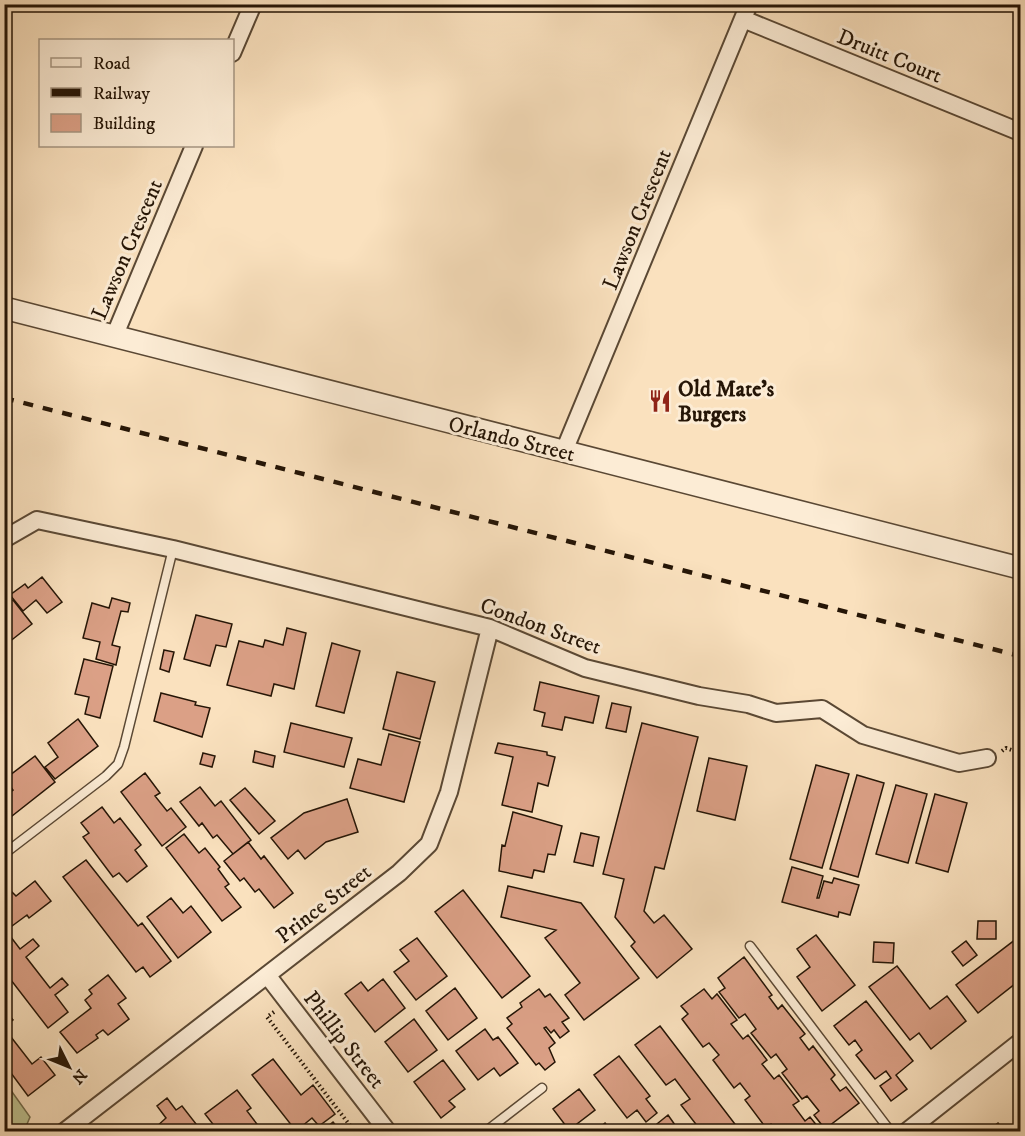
<svg xmlns="http://www.w3.org/2000/svg" width="1025" height="1136" font-family="'IM FELL DW Pica',serif">
<rect width="100%" height="100%" fill="#fae1be"/>
<filter id="stains"><feTurbulence type="fractalNoise" baseFrequency=".00333" numOctaves="4"/><feColorMatrix values="0 0 0 0 .2 0 0 0 0 .09 0 0 0 0 .02 0 0 0 .5 -.17"/></filter>
<radialGradient id="worn" r=".72"><stop offset=".6" stop-color="#630" stop-opacity="0"/><stop offset="1" stop-color="#630" stop-opacity=".3"/></radialGradient>
<path fill="#bec391" stroke="#726c4c" stroke-width="1.5" d="M5,1082L30,1117L24,1131H5Z"/>
<path fill="#dba086" stroke="#251506" stroke-width="1.5" d="M42,577L62,602L47,613L36,600L23,611L10,595L25,584L28,588Z
M112,598L130,603L128,612L121,611L112,645L120,647L116,665L96,659L100,642L83,638L92,603L109,608Z
M13,600L32,624L4,646V606Z
M196,615L232,624L226,647L216,645L210,666L184,659Z
M287,628L306,633L294,689L274,684L271,696L227,685L239,641L263,647L265,640L283,645Z
M332,643L360,651L344,713L316,706Z
M164,650L174,652L169,672L160,669Z
M84,659L113,666L100,718L85,714L89,697L75,694Z
M397,672L435,682L420,739L383,729Z
M540,682L599,696L593,723L565,717L562,730L542,726L545,713L534,710Z
M161,693L196,702L195,705L210,708L202,737L154,721Z
M612,703L631,707L626,732L606,728Z
M78,719L98,746L55,779L45,767L58,757L48,743Z
M291,723L352,738L344,767L284,752Z
M642,723L698,737L664,869L655,867L644,911L654,923L664,915L692,949L657,978L631,946L635,942L615,917L624,879L603,874Z
M389,734L420,742L404,802L350,788L358,759L381,765Z
M498,743L547,752V755L555,757L548,786L538,783L532,812L502,805L513,757L495,753Z
M255,751L275,756L273,767L253,762Z
M203,753L215,756L212,767L200,764Z
M35,756L55,782L12,816L4,806V797L13,790L5,779Z
M709,758L747,766L735,820L697,811Z
M816,765L849,774L822,868L790,859Z
M145,773L160,793L155,796L167,811L171,808L186,827L162,846L121,792Z
M857,775L884,783L858,877L830,869Z
M896,785L927,794L908,863L876,854Z
M200,787L215,806L221,801L251,840L233,854L217,835L213,838L202,823L199,826L180,802Z
M245,788L275,821L259,834L230,800Z
M935,794L967,803L948,872L916,863Z
M347,799L358,832L326,842L305,859L298,850L288,859L271,838L304,813Z
M102,807L114,823L120,818L141,845L135,850L147,866L127,882L119,873L113,877L83,837L89,833L81,823Z
M513,812L562,826L555,855L548,854L544,872L534,870L532,878L499,871L502,845L505,846Z
M581,833L599,837L593,866L574,862Z
M184,834L199,853L205,848L220,867L218,869L229,884L225,887L241,907L222,921L166,848Z
M248,842L261,859L264,856L293,893L274,908L259,889L255,892L244,878L240,881L224,861Z
M86,860L138,926L142,923L171,961L150,977L143,967L136,972L63,877Z
M792,867L823,876L817,898H819L824,881L832,883L834,878L859,885L850,915L839,912L838,917L782,902Z
M35,881L51,901L29,918L27,915L12,926L7,919L4,922V884L16,896Z
M508,886L581,903L639,978L584,1020L565,995L580,983L545,938L556,930L501,917Z
M463,890L530,976L502,998L435,912Z
M171,898L183,913L191,906L211,932L178,958L147,917Z
M978,921H996V939H977Z
M7,932L20,949L33,939L39,946L26,957L50,988L62,978L68,985L55,995L68,1012L48,1028L4,971V934Z
M816,935L855,985L822,1011L797,977L810,967L797,949Z
M1020,936V980L978,1013L956,985Z
M417,938L447,976L416,1000L394,972L409,961L400,950Z
M966,941L977,955L963,966L952,952Z
M874,942L894,943L893,963L873,962Z
M744,957L772,995L769,997L778,1009L782,1005L805,1034L800,1038L809,1050L813,1046L835,1075L831,1079L840,1091L846,1087L859,1103L825,1129L814,1115L819,1111L807,1096L802,1099L782,1073L787,1069L776,1054L771,1058L751,1033L756,1029L745,1014L739,1018L719,992L725,988L718,978Z
M897,966L930,1009L947,996L966,1021L931,1049L919,1033L910,1040L869,987Z
M108,975L126,998L118,1004L129,1019L108,1035L103,1030L96,1035L98,1038L77,1053L60,1032L91,1008L85,1000L92,994L89,990Z
M383,979L405,1008L375,1032L345,994L361,982L368,991Z
M455,988L477,1018L448,1040L426,1011Z
M539,989L545,997L550,994L569,1018L562,1022L569,1031L560,1038L554,1030L551,1033L546,1027L544,1028L555,1043L549,1048L555,1062L545,1070L539,1063L536,1065L507,1028L512,1024L507,1018L522,1007L520,1003Z
M704,989L712,999L717,994L737,1020L731,1024L743,1039L748,1035L767,1060L762,1064L774,1079L779,1075L799,1101L793,1105L805,1121L810,1117L822,1132H777L771,1124L766,1128L745,1100L750,1096L740,1083L734,1088L713,1060L719,1055L709,1043L703,1047L682,1019L688,1014L681,1006Z
M866,1001L913,1061L896,1075L907,1089L891,1101L880,1086L891,1078L886,1071L875,1079L856,1055L862,1050L855,1040L849,1045L834,1026Z
M4,1009L13,1020L4,1027Z
M414,1019L437,1050L408,1072L385,1042Z
M660,1026L741,1132H702L681,1105L690,1099L675,1079L666,1085L635,1045Z
M4,1028L32,1064L41,1057L55,1075L28,1096L8,1069L11,1067L4,1059Z
M485,1029L493,1040L498,1037L518,1063L500,1076L494,1068L478,1080L456,1051Z
M619,1056L650,1096L646,1099L657,1113L646,1122L637,1110L627,1118L594,1075Z
M273,1059L301,1095L313,1085L335,1114L319,1126L312,1118L296,1131L252,1075Z
M443,1060L465,1089L449,1101L455,1107L441,1118L414,1082Z
M579,1089L595,1110L569,1130L553,1109Z
M237,1090L251,1108L247,1111L263,1132H219L205,1114Z
M167,1098L176,1110L182,1106L200,1129L158,1132L155,1128L166,1118L157,1106Z
M668,1115L680,1132H647Z
M333,1122L341,1132H321Z
M605,1123L612,1132H594Z
M998,1123L1005,1132H986Z"/>
<g fill="none" stroke-linecap="round" stroke-linejoin="round">
<g stroke="#5a4834" stroke-width="11">
<path id="service" d="M4,854L106,776L118,764L124,747L173,549
M750,946L891,1132
M485,1132L542,1088"/>
</g>
<g stroke="#5a4834" stroke-width="20">
<path id="minor" d="M743,19L1020,132
M232,53L253,4
M114,337L194,146
M564,451L749,4
M4,539L37,520L173,549L490,628L585,668L699,696L748,704L776,713L822,709L863,735L959,763L987,758
M267,975L388,1132
M64,1132L399,873L429,844L449,792L490,628
M906,1132L1020,1042"/>
</g>
<g stroke="#5a4834" stroke-width="24">
<path id="tertiary" d="M4,308L1020,568"/>
</g>
<path stroke="#251506" stroke-width="4" stroke-dasharray="1.5 3" stroke-linecap="butt" d="M1002,751L1006,748L1020,753
M274,1012L267,1017L355,1132"/>
<use href="#service" stroke="#fcecd5" stroke-width="8"/>
<use href="#minor" stroke="#fcecd5" stroke-width="16"/>
<use href="#tertiary" stroke="#fcecd5" stroke-width="21"/>
<path stroke="#251506" stroke-width="4.5" stroke-dasharray="10 10" stroke-linecap="butt" d="M4,398L1020,656"/>
</g>
<defs>
<g id="restaurant-bare" transform="scale(1.8)"><path d="M-5-6h1v4h1v-4h1v4h1v-4h1v5L-1.5 .5V6h-2V.5L-5-1ZM5-6V6H3V1.5H1.5Q1.5-4 5-6Z" fill="#8f2418" stroke="#fcecd5" stroke-width="2.5" paint-order="stroke"/></g>
</defs>
<g fill-rule="evenodd">
<use href="#restaurant-bare" x="660" y="401"/>
</g>
<g text-anchor="middle" stroke-width="6" stroke-linejoin="round" paint-order="stroke">
<g font-size="22" fill="#251506" stroke="#fcecd5">
<text transform="translate(890 55) rotate(22)" y="8">Druitt Court</text>
<text transform="translate(636 219) rotate(-68)" y="8">Lawson Crescent</text>
<text transform="translate(126 249) rotate(-67)" y="8">Lawson Crescent</text>
<text transform="translate(512 438) rotate(14)" y="8">Orlando Street</text>
<text transform="translate(541 625) rotate(20)" y="8">Condon Street</text>
<text transform="translate(323 903) rotate(-38)" y="8">Prince Street</text>
<text transform="translate(345 1039) rotate(52)" y="8">Phillip Street</text>
</g>
<g font-size="22" font-weight="bold" fill="#251506" stroke="#fcecd5" text-anchor="start">
<text x="678" y="396">Old Mate's<tspan x="678" dy="25">Burgers</tspan></text>
</g>
</g>
<rect width="1025" height="1136" fill="none" stroke="#fae1be" stroke-width="24"/>
<rect x="6" y="6" width="1013" height="1124" fill="none" stroke="#251506" stroke-width="3"/>
<rect x="12" y="12" width="1001" height="1112" fill="none" stroke="#251506" stroke-width="1.5"/>
<rect x="39" y="39" width="195" height="108" fill="#fcecd5" stroke="#a69682" stroke-width="1.5"/>
<rect x="51" y="58" width="30" height="9" fill="#fcecd5" stroke="#a69682" stroke-width="1.5"/>
<text x="93" y="69" font-size="18" fill="#251506">Road</text>
<rect x="51" y="88" width="30" height="9" fill="#251506" stroke="#a69682" stroke-width="1.5"/>
<text x="93" y="99" font-size="18" fill="#251506">Railway</text>
<rect x="51" y="114" width="30" height="18" fill="#dba086" stroke="#a69682" stroke-width="1.5"/>
<text x="93" y="129" font-size="18" fill="#251506">Building</text>
<g transform="translate(69 1067) rotate(133)" stroke="#fcecd5" stroke-width="4.5" paint-order="stroke">
<path d="M0-4.5L10 22L0 15L-10 22Z" fill="#251506"/>
<text y="-9" font-size="16" font-weight="bold" text-anchor="middle" fill="#251506">N</text>
</g>
<rect width="100%" height="100%" filter="url(#stains)"/>
<rect width="100%" height="100%" fill="url(#worn)"/>
</svg>
